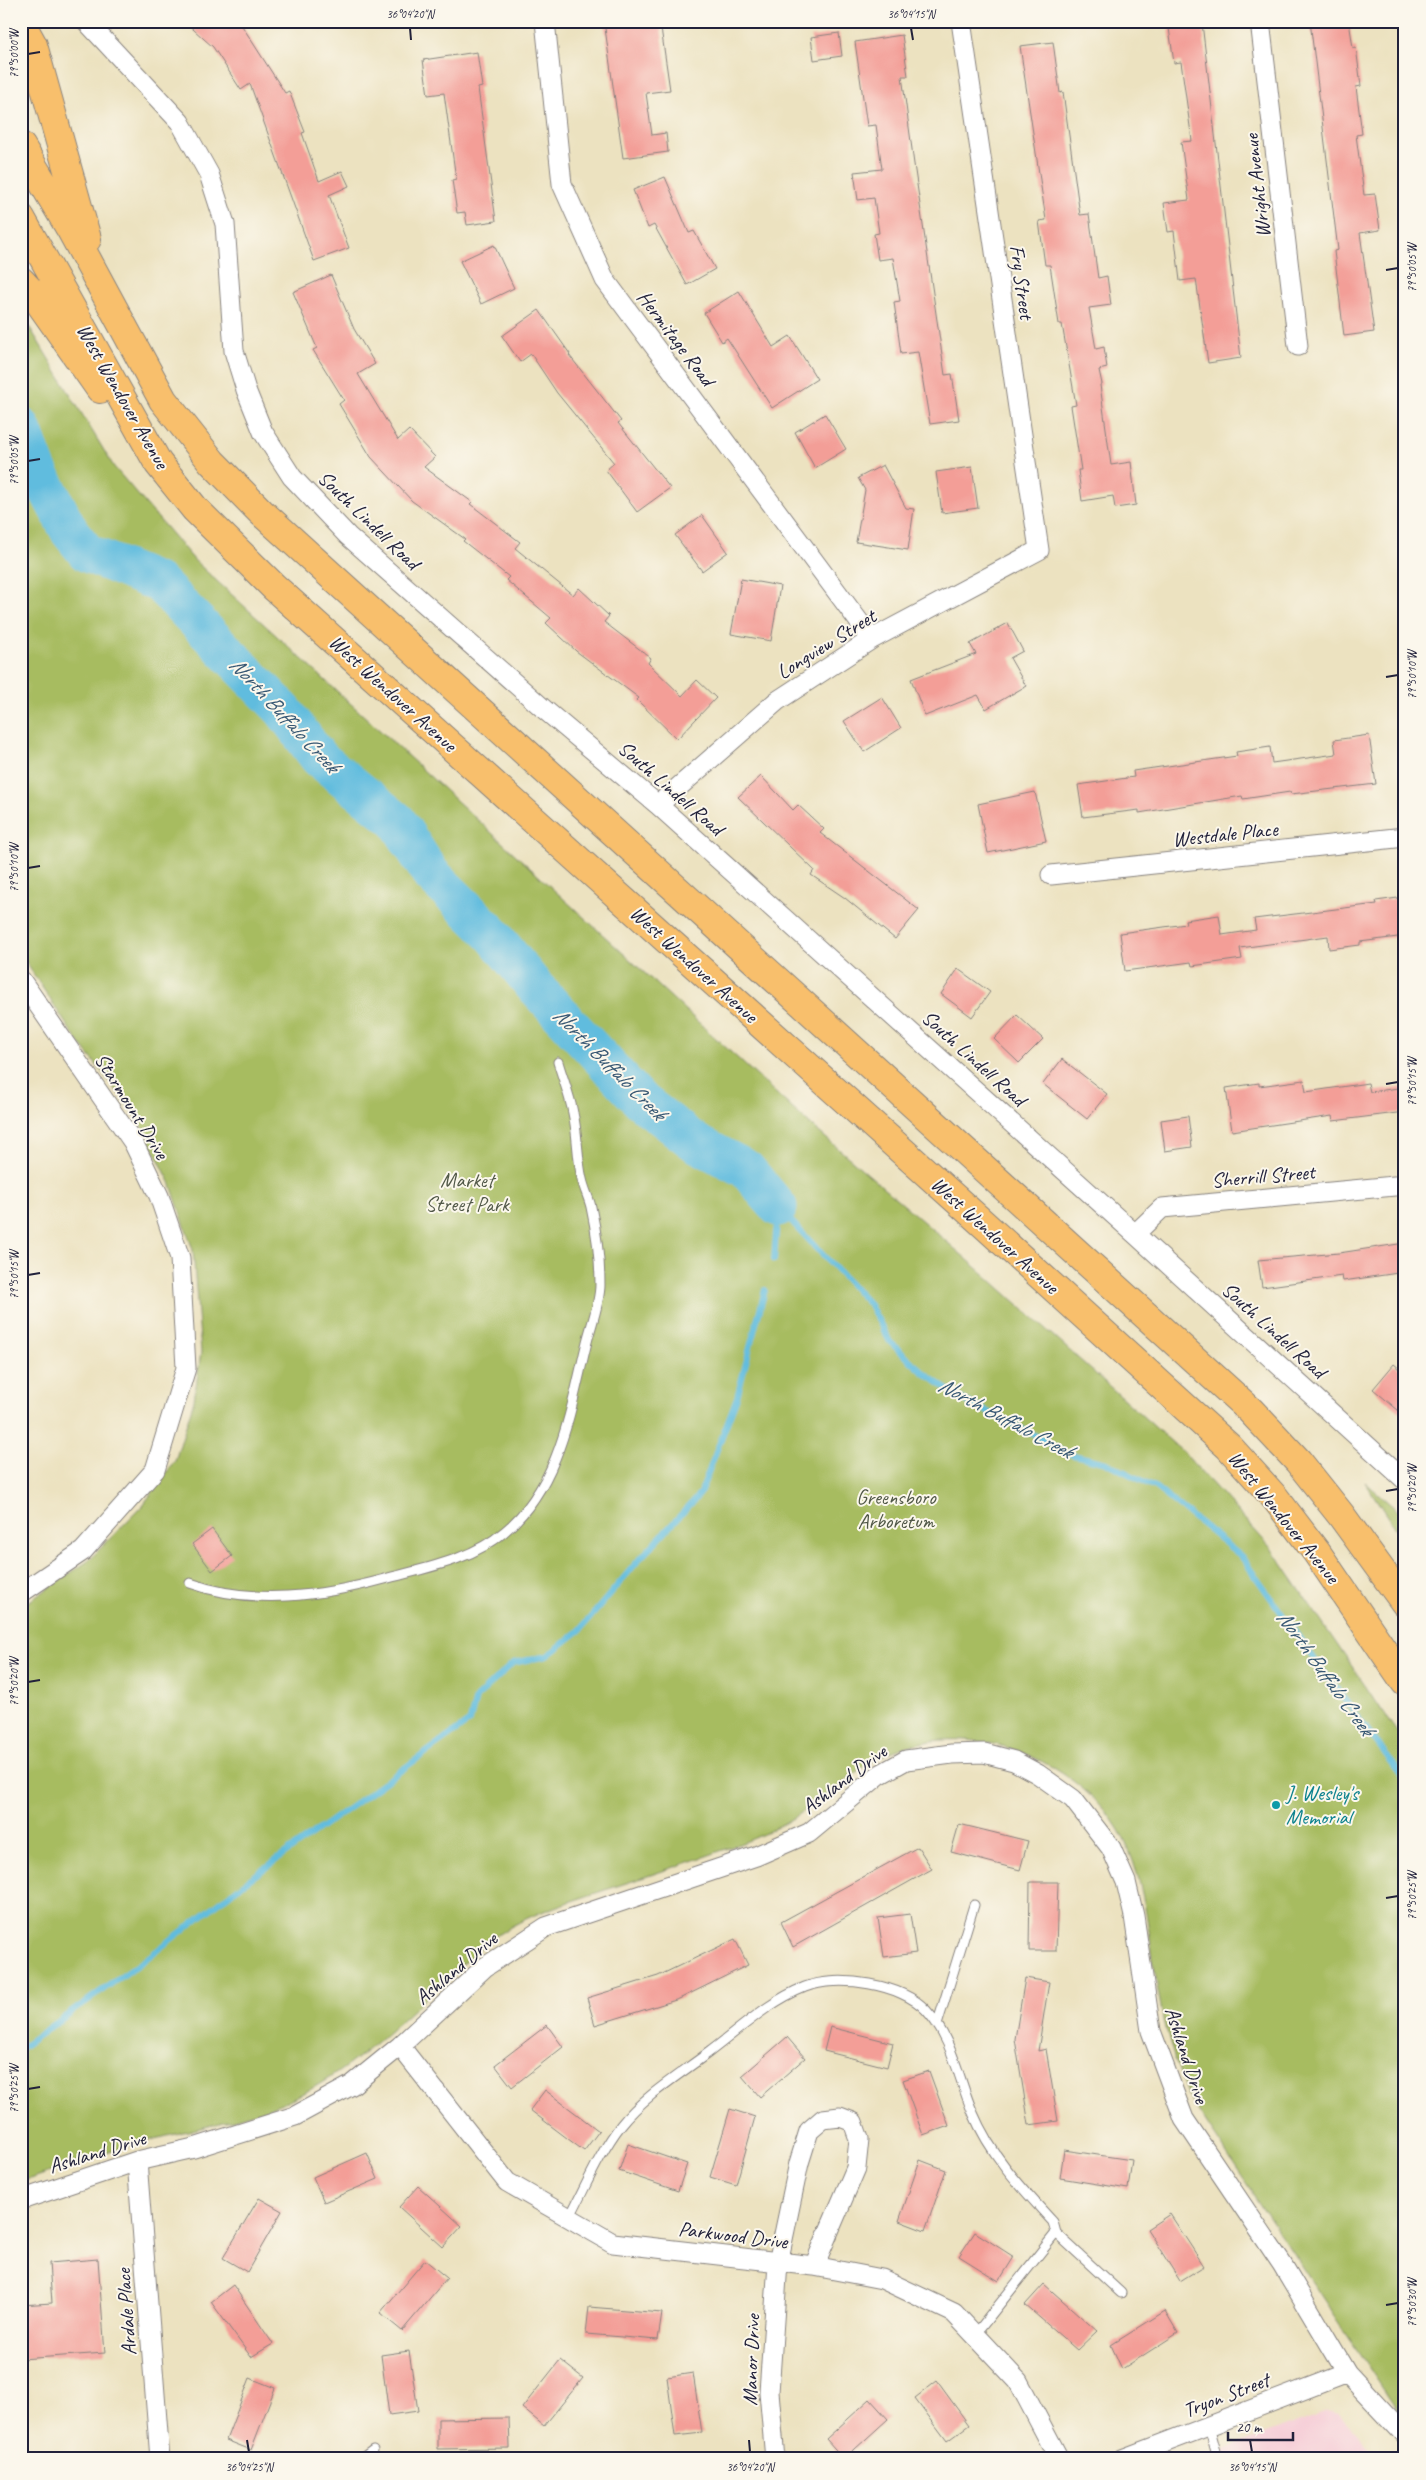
<svg xmlns="http://www.w3.org/2000/svg" width="1426" height="2480" font-family="Caveat,sans-serif">
<rect width="100%" height="100%" fill="#fbf7ec"/>
<filter id="ink" filterUnits="userSpaceOnUse"><feTurbulence type="fractalNoise" baseFrequency=".02" numOctaves="2"/><feDisplacementMap in="SourceGraphic" scale="10" xChannelSelector="R" yChannelSelector="G"/><feConvolveMatrix kernelMatrix="1 2 1 2 8 2 1 2 1" color-interpolation-filters="sRGB"/></filter>
<filter id="wash" filterUnits="userSpaceOnUse"><feTurbulence type="fractalNoise" baseFrequency=".0096" numOctaves="4" result="noise"/><feDisplacementMap in="SourceGraphic" scale="20" xChannelSelector="R" yChannelSelector="G"/><feGaussianBlur stdDeviation="1.12" result="paint"/><feColorMatrix in="noise" values="0 0 0 0 0 0 0 0 0 0 0 0 0 0 0 0 0 1.4 0 .05"/><feComposite in="paint" operator="in"/></filter>
<g filter="url(#wash)">
<rect width="100%" height="100%" fill="#ece2c0"/>
<path fill="#f6cfd8" d="M1328,2411L1339,2414L1381,2459H1198Z"/>
<path fill="#a7bc61" stroke="#646f4e" d="M21,313L114,467L195,561L805,1120L983,1273L1185,1454L1271,1548L1405,1744V2418L1399,2413L1187,2094C1175,2060 1164,2027 1158,1991C1148,1935 1145,1855 1105,1811C1048,1745 949,1716 871,1762C854,1772 839,1787 822,1799C798,1816 770,1833 742,1843C697,1860 651,1875 605,1890C566,1903 527,1914 493,1938C479,1948 466,1961 453,1973C408,2013 365,2059 311,2089C253,2121 186,2129 122,2148C88,2158 55,2171 21,2182V1607L88,1561L143,1505L175,1461L194,1400L201,1352L193,1250L170,1182L138,1119L72,1033L27,964L21,950Z
M1365,1482L1405,1517V1544Z"/>
<g fill="none" stroke-linecap="round" stroke-linejoin="round">
<path stroke="#60bcde" stroke-width="6" d="M778,1207L870,1305L890,1342L923,1372L958,1397L1036,1436L1065,1453L1107,1463L1155,1487L1241,1556L1320,1667L1405,1780
M774,1260L778,1207
M21,2048L142,1962L243,1884L470,1721L476,1698L513,1663L547,1656L579,1631L637,1562L700,1494L737,1397L765,1290"/>
<path stroke="#60bcde" stroke-width="39" d="M21,427L37,469L70,532L87,553L159,583L283,710L319,758L397,821L431,874L493,935L535,987L640,1100L696,1143L746,1169L778,1207"/>
</g>
<g id="blocks">
<path fill="#f39e97" d="M184,21H239L285,93L289,91L305,132L302,133L319,181L342,171L349,186L329,195L349,248L314,261L250,84L241,90L213,47Z
M604,21H660L670,90L646,93L652,135L666,133L668,152L623,158Z
M1310,21H1349L1353,48L1356,47L1361,86L1356,87L1362,134L1356,135L1364,195L1375,194L1380,230L1360,233L1374,332L1344,336L1334,251L1338,250Z
M1202,23L1241,358L1208,363L1196,279L1180,281L1174,231L1168,232L1164,203L1189,200L1181,142L1192,141L1181,62L1174,63L1169,28Z
M839,33L842,56L814,60L811,37Z
M902,35L908,76H902L914,164L945,375L952,374L959,420L930,424L918,352L901,354L894,302L900,301L893,258L878,260L874,234L879,233L874,198L858,200L854,172L882,169L876,125L867,126L855,42Z
M1053,42L1060,93L1063,92L1080,215L1089,214L1098,278L1107,276L1111,305L1089,308L1096,349L1104,347L1107,368L1099,370L1102,384L1100,385L1111,465L1131,462L1136,505L1115,508L1113,496L1082,501L1078,470H1081L1071,406L1076,405L1062,324H1059L1050,265H1045L1039,221L1046,220L1020,46Z
M477,52L482,87L478,88L496,221L467,225L465,212L457,213L452,180L456,179L444,93L428,95L423,60Z
M665,177L689,233L694,231L715,269L687,285L654,225L648,228L633,190Z
M494,245L514,288L481,304L460,261Z
M331,275L354,329L375,364L358,374L398,440L409,430L435,457L424,467L472,502L470,504L520,542L515,548L573,595L579,588L609,616L604,622L651,658L648,663L682,696L697,680L716,698L677,739L637,700L639,698L576,651L546,623L551,618L506,580L509,577L463,541L465,539L412,501L371,457L339,404L344,400L313,350L317,348L293,292Z
M739,291L773,347L790,336L817,379L772,408L727,338L722,342L704,313Z
M539,310L570,354L569,355L621,421L618,423L670,488L637,512L606,470L614,463L557,393L531,354L520,362L502,336Z
M825,414L846,449L815,468L795,432Z
M883,465L906,508L914,509L908,550L856,542L865,490L858,478Z
M972,467L978,508L942,513L936,472Z
M702,515L728,552L702,571L675,535Z
M741,579L780,586L771,641L731,634Z
M1008,623L1023,651L1010,658L1026,686L986,709L978,695L925,716L911,679L976,654L970,644Z
M882,697L901,728L864,752L844,721Z
M1369,735L1376,784L1291,794L1290,792L1243,799L1242,796L1139,813V810L1083,817L1078,785L1134,777L1133,771L1237,756L1236,752L1270,747L1272,763L1336,754L1334,740Z
M761,776L793,810L798,805L824,829L820,833L919,910L895,939L845,898L811,875L814,870L738,797Z
M1035,792L1046,841L988,853L978,804Z
M1405,897V936L1360,942V945L1329,949L1328,936L1240,948L1242,959L1192,966L1191,962L1125,971L1120,933L1186,924L1185,920L1219,915L1222,935L1256,930L1254,919L1377,904L1376,901Z
M958,969L990,992L972,1017L941,994Z
M1017,1015L1043,1039L1019,1063L994,1039Z
M1062,1059L1107,1094L1087,1119L1043,1084Z
M1304,1080L1306,1092L1368,1083L1370,1092L1405,1087V1112L1333,1121L1332,1116L1232,1131L1226,1088L1259,1083V1086Z
M1188,1116L1192,1147L1165,1151L1161,1120Z
M1405,1243V1272L1343,1281L1342,1276L1262,1287L1258,1260L1339,1253Z
M1394,1364L1405,1373V1416L1373,1389Z
M212,1529L232,1556L212,1571L192,1544Z
M959,1824L1028,1841L1020,1870L951,1852Z
M918,1847L932,1869L793,1947L781,1922Z
M1030,1882H1058L1056,1951H1029Z
M910,1914L916,1953L884,1957L878,1918Z
M735,1939L748,1965L679,1999L595,2025L587,1998L658,1976Z
M1025,1978L1049,1982L1038,2051L1046,2049L1058,2121L1029,2125L1015,2039Z
M547,2025L563,2047L512,2087L495,2065Z
M830,2027L893,2043L887,2067L824,2051Z
M787,2037L805,2058L760,2097L742,2076Z
M929,2071L949,2126L923,2135L903,2080Z
M545,2090L599,2131L584,2151L530,2110Z
M730,2109L755,2117L736,2185L710,2177Z
M628,2144L687,2164L678,2191L619,2171Z
M1064,2150L1132,2160L1128,2189L1060,2178Z
M367,2153L378,2179L324,2202L313,2177Z
M920,2160L946,2170L925,2231L899,2221Z
M418,2186L462,2226L443,2247L399,2207Z
M259,2198L282,2211L247,2272L223,2258Z
M1170,2214L1204,2266L1180,2281L1147,2229Z
M975,2232L1014,2257L999,2281L959,2256Z
M98,2259L105,2353L21,2359V2305L52,2303L49,2263Z
M425,2260L447,2278L402,2331L380,2313Z
M1044,2284L1097,2331L1077,2350L1025,2305Z
M233,2285L273,2344L251,2357L211,2302Z
M589,2307L662,2313L658,2340L586,2334Z
M1165,2311L1178,2333L1122,2369L1111,2345Z
M409,2351L418,2411L389,2415L381,2355Z
M560,2360L583,2378L544,2426L522,2408Z
M693,2373L702,2433L675,2436L667,2377Z
M250,2378L275,2388L251,2450L226,2440Z
M937,2381L969,2425L947,2441L915,2398Z
M870,2399L888,2419L844,2459L826,2439Z
M509,2418L510,2448L438,2449V2419Z"/>
</g>
</g>
<g filter="url(#ink)">
<use href="#blocks" fill-opacity="0" stroke="#87827e" stroke-width="1"/>
<g fill="none" stroke-linecap="round" stroke-linejoin="round">
<g stroke="#87827e" stroke-width="11">
<path id="lane" d="M190,1583C253,1606 322,1596 385,1579C425,1568 472,1560 504,1532C559,1487 570,1412 586,1346C590,1328 600,1303 600,1285C600,1262 596,1230 591,1207C589,1198 584,1189 582,1179C577,1158 578,1135 573,1113C570,1096 563,1079 558,1062
M937,2025L974,1905
M569,2218C585,2188 600,2152 621,2125C644,2096 679,2075 708,2053C739,2030 769,2001 805,1987C838,1974 902,1984 926,2010C953,2039 958,2078 973,2113C991,2156 1022,2188 1053,2222L1056,2233L975,2335
M1056,2233L1121,2293
M1209,2426L1218,2459
M361,2459L373,2450"/>
</g>
<g stroke="#87827e" stroke-width="21">
<path id="street" d="M86,21L180,122L209,174L225,224L234,351L246,390L263,432L292,477L348,536L545,710L658,805L1135,1234L1405,1480
M545,21L562,184L605,280L872,639
M1260,21L1298,346
M658,805L777,701L872,639L1039,550L961,21
M1051,875L1405,837
M21,980L133,1142L159,1196L180,1258L186,1368L155,1470L83,1551L21,1593
M1135,1234L1162,1208L1405,1185
M400,2046L507,2182L613,2243L814,2266L882,2279L954,2313L1018,2381L1059,2459
M137,2161L160,2459
M21,2200L137,2161L194,2148L295,2116L352,2085L400,2046L485,1967L546,1927L756,1856L809,1833L879,1775L906,1760L952,1754L984,1753L1014,1761L1038,1774L1073,1799L1111,1848L1126,1882L1134,1916L1151,2031L1184,2119L1282,2264L1347,2373L1405,2435
M775,2459L769,2392L778,2263L799,2163L809,2131L823,2119L840,2117L853,2122L859,2139L856,2168L814,2266
M1122,2459L1347,2373"/>
</g>
<g stroke="#87827e" stroke-width="30">
<path id="highway" d="M21,23L33,45L87,239
M21,146L71,230L163,400L212,462L261,512L1250,1410L1298,1461L1341,1515L1405,1603
M21,218L158,463L195,509L274,587L978,1219L1229,1447L1276,1499L1317,1553L1405,1682
M21,281L34,295L100,389"/>
</g>
<use href="#lane" stroke="#fff" stroke-width="9"/>
<use href="#street" stroke="#fff" stroke-width="19"/>
<use href="#highway" stroke="#f8bf6c" stroke-width="28"/>
</g>
</g>
<path fill="none" stroke="#22223b" stroke-width="2" d="M410,28L411,40M911,28L913,40M28,54L40,52M1386,270L1398,268M28,461L40,459M1386,677L1398,675M28,868L40,866M1386,1084L1398,1082M28,1275L40,1273M1386,1491L1398,1489M28,1682L40,1680M1386,1898L1398,1896M28,2089L40,2087M1386,2305L1398,2303M247,2440L249,2452M749,2440L750,2452M1250,2440L1252,2452"/>
<circle fill="#0f9aa8" stroke="#fbf7ec" stroke-width="2" cx="1276" cy="1805" r="5"/>
<g text-anchor="middle" stroke-width="4" stroke-linejoin="round" paint-order="stroke">
<g font-size="21" fill="#22223b" stroke="#fbf7ec">
<text transform="translate(1257 186) rotate(-97)" y="7">Wright Avenue</text>
<text transform="translate(1022 282) rotate(82)" y="7">Fry Street</text>
<text transform="translate(676 338) rotate(53)" y="7">Hermitage Road</text>
<text transform="translate(123 396) rotate(60)" y="7">West Wendover Avenue</text>
<text transform="translate(369 520) rotate(44)" y="7">South Lindell Road</text>
<text transform="translate(826 644) rotate(-32)" y="7">Longview Street</text>
<text transform="translate(393 693) rotate(42)" y="7">West Wendover Avenue</text>
<text transform="translate(671 788) rotate(41)" y="7">South Lindell Road</text>
<text transform="translate(1225 834) rotate(-6)" y="7">Westdale Place</text>
<text transform="translate(694 964) rotate(42)" y="7">West Wendover Avenue</text>
<text transform="translate(974 1058) rotate(42)" y="7">South Lindell Road</text>
<text transform="translate(132 1106) rotate(58)" y="7">Starmount Drive</text>
<text transform="translate(1263 1176) rotate(-5)" y="7">Sherrill Street</text>
<text transform="translate(995 1235) rotate(42)" y="7">West Wendover Avenue</text>
<text transform="translate(1274 1330) rotate(42)" y="7">South Lindell Road</text>
<text transform="translate(1284 1517) rotate(51)" y="7">West Wendover Avenue</text>
<text transform="translate(844 1779) rotate(-37)" y="7">Ashland Drive</text>
<text transform="translate(456 1968) rotate(-40)" y="7">Ashland Drive</text>
<text transform="translate(1187 2055) rotate(72)" y="7">Ashland Drive</text>
<text transform="translate(97 2152) rotate(-17)" y="7">Ashland Drive</text>
<text transform="translate(733 2235) rotate(7)" y="7">Parkwood Drive</text>
<text transform="translate(126 2312) rotate(-94)" y="7">Ardale Place</text>
<text transform="translate(751 2360) rotate(-88)" y="7">Manor Drive</text>
<text transform="translate(1226 2395) rotate(-21)" y="7">Tryon Street</text>
</g>
<g font-size="21" fill="#515848" stroke="#fbf7ec">
<text x="467" y="1187">Market<tspan x="467" dy="24">Street Park</tspan></text>
<text x="896" y="1504">Greensboro<tspan x="896" dy="24">Arboretum</tspan></text>
</g>
<g font-size="21" fill="#0d838f" stroke="#fbf7ec" text-anchor="start">
<text x="1286" y="1800">J. Wesley's<tspan x="1286" dy="24">Memorial</tspan></text>
</g>
<g font-size="22" font-style="italic" fill="#385874" stroke="#fbf7ec">
<text transform="translate(285 714) rotate(47)" y="8">North Buffalo Creek</text>
<text transform="translate(610 1063) rotate(45)" y="8">North Buffalo Creek</text>
<text transform="translate(1006 1417) rotate(28)" y="8">North Buffalo Creek</text>
<text transform="translate(1326 1672) rotate(54)" y="8">North Buffalo Creek</text>
</g>
</g>
<rect width="1426" height="2480" fill="none" stroke="#fbf7ec" stroke-width="55"/>
<path d="M1228 2432v8h65v-8" fill="none" stroke="#22223b" stroke-width="2.5"/>
<text x="1236" y="2432" font-size="15" fill="#22223b" stroke="#fbf7ec" stroke-width="4" paint-order="stroke">20 m</text>
<rect x="28" y="28" width="1370" height="2424" fill="none" stroke="#22223b" stroke-width="2"/>
<g font-size="12" text-anchor="middle" fill="#22223b">
<text x="410" y="18">36°04'20"N</text>
<text x="911" y="18">36°04'15"N</text>
<text transform="translate(14 54) rotate(-90)" y="4">79°50'00"W</text>
<text transform="translate(1412 268) rotate(-90)" y="4">79°50'05"W</text>
<text transform="translate(14 461) rotate(-90)" y="4">79°50'05"W</text>
<text transform="translate(1412 675) rotate(-90)" y="4">79°50'10"W</text>
<text transform="translate(14 868) rotate(-90)" y="4">79°50'10"W</text>
<text transform="translate(1412 1082) rotate(-90)" y="4">79°50'15"W</text>
<text transform="translate(14 1275) rotate(-90)" y="4">79°50'15"W</text>
<text transform="translate(1412 1489) rotate(-90)" y="4">79°50'20"W</text>
<text transform="translate(14 1682) rotate(-90)" y="4">79°50'20"W</text>
<text transform="translate(1412 1896) rotate(-90)" y="4">79°50'25"W</text>
<text transform="translate(14 2089) rotate(-90)" y="4">79°50'25"W</text>
<text transform="translate(1412 2303) rotate(-90)" y="4">79°50'30"W</text>
<text x="249" y="2471">36°04'25"N</text>
<text x="750" y="2471">36°04'20"N</text>
<text x="1252" y="2471">36°04'15"N</text>
</g>
</svg>
